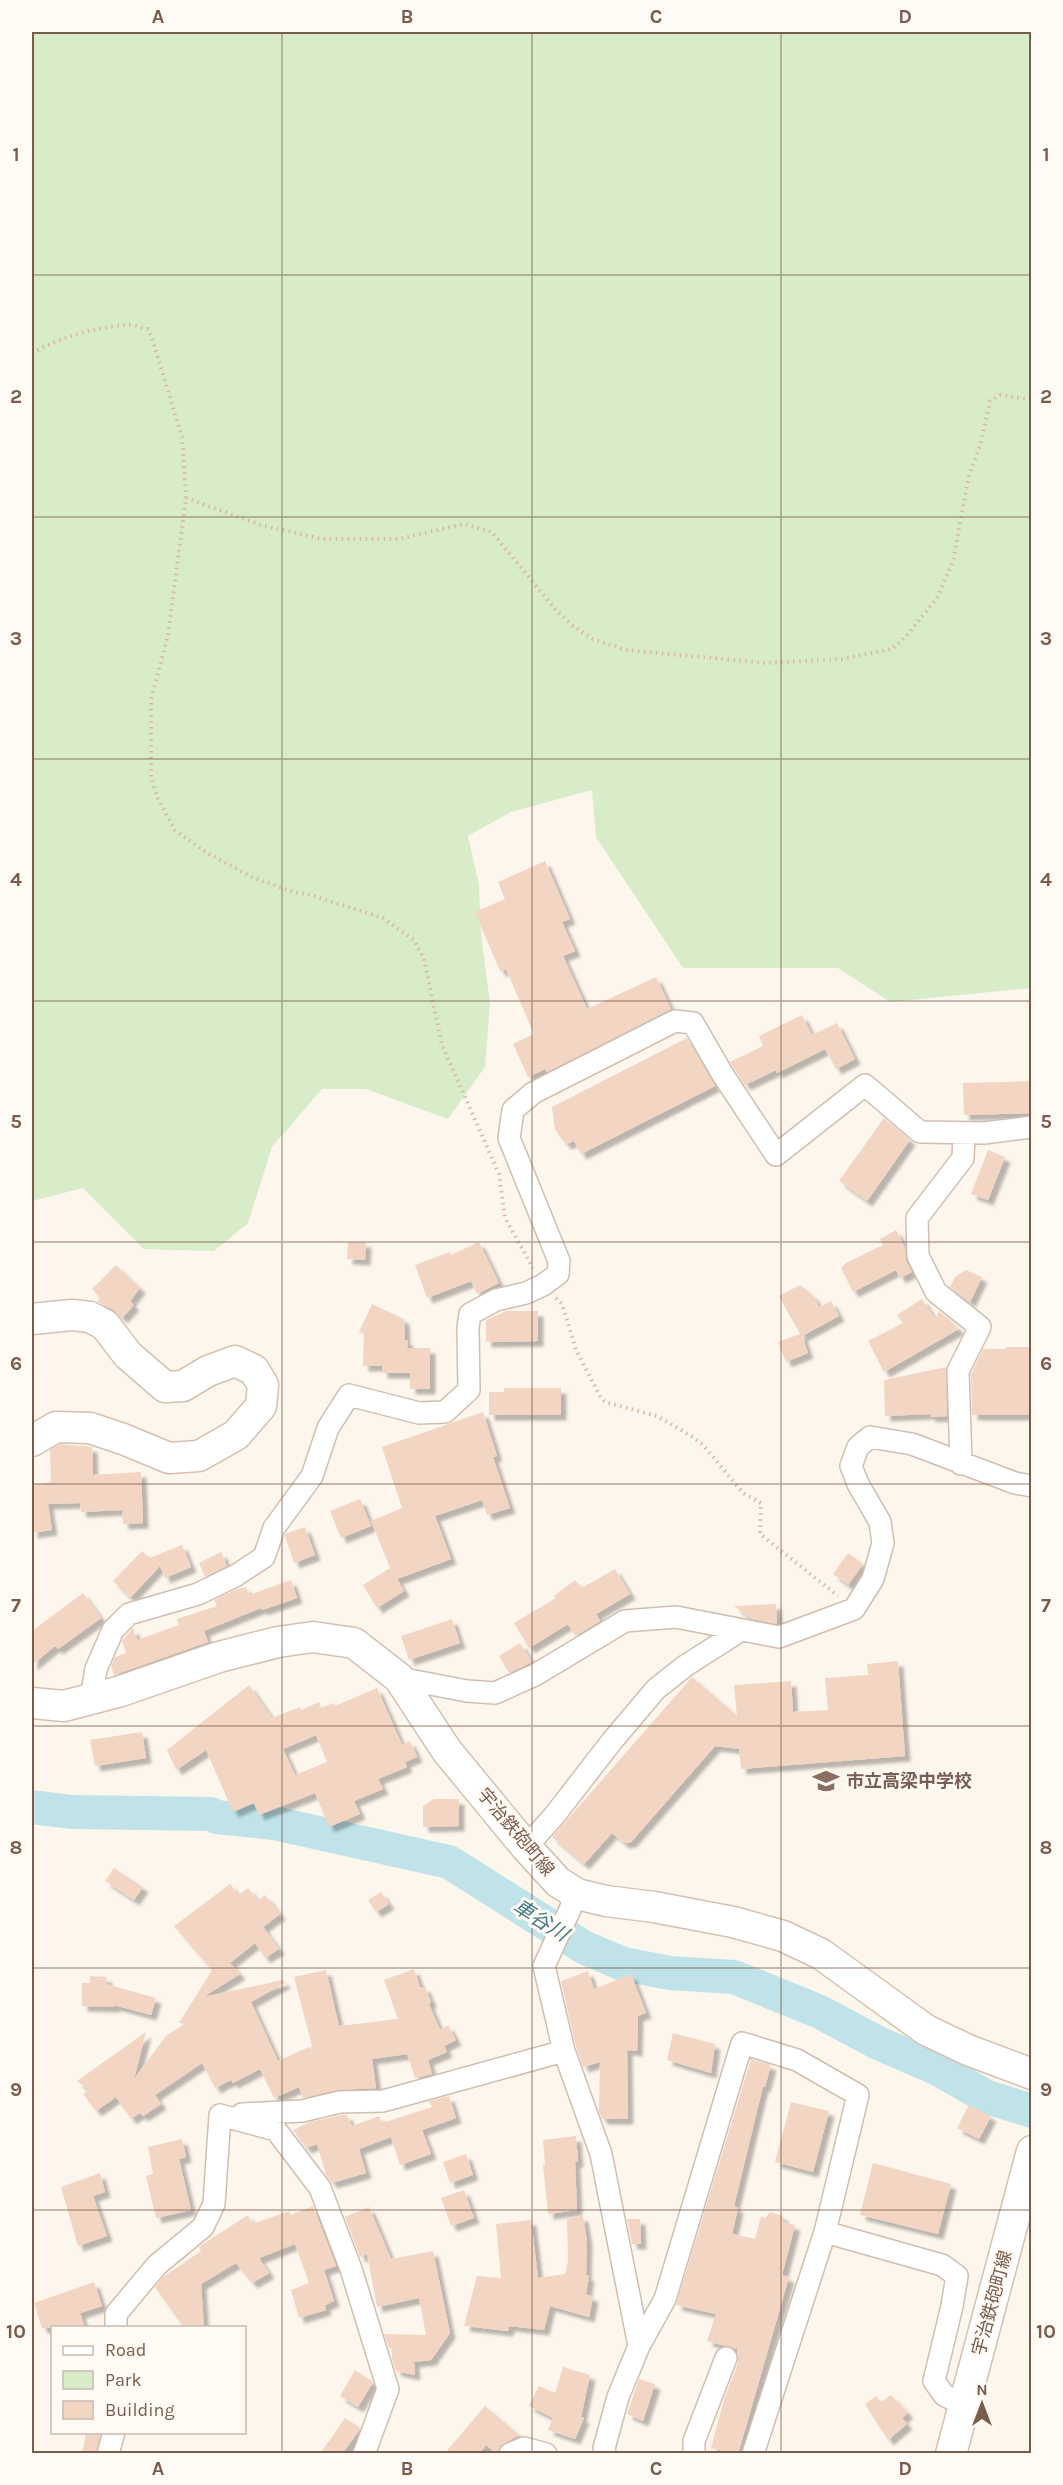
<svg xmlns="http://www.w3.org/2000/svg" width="1063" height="2485" font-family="Karla,'Noto Sans JP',sans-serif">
<defs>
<filter id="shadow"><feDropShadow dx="5.5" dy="5.5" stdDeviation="1.5" flood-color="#0004"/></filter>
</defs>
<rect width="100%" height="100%" fill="#fdf6ec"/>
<path fill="#d8ecc9" d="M32,32H1031V988L890,1002L838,968H683L596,837L592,790L511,812L468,836L479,885L481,933L490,1004L485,1067L448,1119L366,1089H322L272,1147L248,1223L214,1251L144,1249L83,1188L32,1201Z"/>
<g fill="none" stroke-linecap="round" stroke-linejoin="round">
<path stroke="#bfe3e8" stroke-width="34" d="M32,1807L73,1812L211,1814L217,1817L274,1823L449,1862L585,1948L623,1964L670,1973L734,1977L820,2012L878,2043L938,2069L987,2097L1032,2111"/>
</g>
<path fill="#f3d5c3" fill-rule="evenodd" filter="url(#shadow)" d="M545,861L570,919L562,922L575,951L563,956L587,1009L656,977L671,1009L547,1072L545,1069L528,1077L513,1044L534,1034L506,969L500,971L475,912L505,899L498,882Z
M802,1015L812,1035L837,1023L855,1059L836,1069L825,1049L777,1073L776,1070L745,1085L730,1062L763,1046L759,1036Z
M687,1038L715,1086L581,1154L574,1141L566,1144L555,1130L552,1107Z
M1032,1081V1113L964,1115L963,1083Z
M884,1118L910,1140L867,1201L839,1181Z
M988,1150L1005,1157L988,1200L971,1194Z
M896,1230L905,1248L906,1261L912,1272L900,1278L896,1270L853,1292L841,1268L846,1263L883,1245L880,1239Z
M348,1242H366L365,1260L347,1259Z
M479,1242L499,1283L477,1294L471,1281L427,1298L415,1265L450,1252L451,1255Z
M116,1265L140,1288L130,1301L134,1305L122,1318L114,1310L97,1301L101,1298L92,1289Z
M966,1270L982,1277L970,1302L950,1287L955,1277Z
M800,1285L814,1297L819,1307L831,1301L839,1316L802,1336L808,1353L786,1362L778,1342L800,1334L779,1296Z
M922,1299L935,1319L939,1311L959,1329L884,1372L868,1341L903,1323L897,1315Z
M372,1304L404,1319L405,1340H408L407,1348H430V1389H410V1373H382V1366H363L364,1334L359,1332Z
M506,1311H538V1341L486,1342V1320Z
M1006,1347H1032V1415H972L971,1374L983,1349H1006Z
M946,1367L947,1416L930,1417V1414L885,1416L884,1380Z
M504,1388H561V1415H489V1392H504Z
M483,1412L497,1456L493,1457L510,1508L487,1515L482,1500L435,1516L451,1559L397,1579L404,1591L377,1608L363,1585L390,1568L391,1570L371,1521L402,1508L382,1447Z
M60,1444L92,1447L93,1475L141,1472L143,1523L123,1524L122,1510L81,1512L80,1503L48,1504L52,1530L32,1533V1485L51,1482L50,1450Z
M360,1499L371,1526L341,1538L330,1511Z
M305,1527L315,1555L294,1563L285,1536V1534Z
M182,1545L191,1567L165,1578L160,1566L130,1598L113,1581L142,1551L150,1558Z
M221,1552L227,1566L205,1577L199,1563Z
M848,1553L863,1564L848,1585L833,1574Z
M615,1569L630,1594L596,1614L600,1621L575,1636L568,1624L529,1648L514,1623L556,1598L554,1596L575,1580L582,1588Z
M291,1580L297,1598L262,1610L261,1608L204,1631L208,1642L114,1675L111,1666L115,1657L126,1653L122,1641L133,1628L137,1640L179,1625L177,1619L217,1606L214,1600L237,1589L246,1587L249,1595Z
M83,1593L101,1618L58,1649L55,1646L32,1665V1631Z
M776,1604L777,1624L752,1619L734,1606Z
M452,1619L460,1643L409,1660L401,1636Z
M520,1643L532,1662L509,1673L499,1656Z
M898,1661L905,1756L741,1769L739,1749L715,1746L631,1842L624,1843L612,1833L584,1864L552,1837L692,1677L737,1716L734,1685L751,1684L791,1681L793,1712L828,1710L825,1678L868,1675L867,1664Z
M249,1685L272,1718L300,1707L301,1710L319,1702L321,1708L334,1703L335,1706L377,1688L402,1745L410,1741L417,1757L405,1762L407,1767L378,1779L383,1789L354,1801L360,1814L329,1827L315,1793L259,1815L254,1803L233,1812L206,1750L176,1770L167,1750ZM316,1735L327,1762L295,1775L283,1749Z
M142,1732L146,1758L95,1766L90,1740Z
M434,1799H459V1826L423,1827V1806Z
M114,1868L143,1887L134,1900L105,1881Z
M230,1884L239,1895L248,1888L258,1901L265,1895L280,1914L263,1927L279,1949L265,1958L255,1943L230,1963L240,1974L203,1997L283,1980L285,1983L251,2002L278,2061L309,2047L311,2050L310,2047L312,2046L294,1977L326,1970L339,2026L398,2019L384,1980L414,1969L420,1987H425L431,2002L429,2004L440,2030L448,2025L456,2040L444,2046L447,2052L428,2060L432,2074L415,2078L407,2054L372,2059L376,2088L337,2090L303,2098L299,2087L274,2098L260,2069L233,2083L231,2080L215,2088L202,2063L155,2095L161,2104L143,2116L140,2113L131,2119L116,2097L96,2111L83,2094L89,2090L77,2081L146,2032L134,2079L166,2036L184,2024L179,2023L212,1970L174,1926Z
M381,1892L389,1904L376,1912L368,1900Z
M588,1971L594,1989L631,1974L646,2013L638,2016L637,2051L627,2050L628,2119H602L599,2112L600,2062L583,2067L576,2047L561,1981Z
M90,1976L107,1977L106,1984L156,1998L151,2015L114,2005L115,2007L82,2006V1983H90Z
M673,2033L715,2044L711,2073L667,2060Z
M751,2059L771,2065L765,2087L763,2086L734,2206L738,2208L732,2234L755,2239L761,2216L765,2218L770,2212L783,2216V2222L795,2225L782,2275L789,2277L738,2454L711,2448L724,2400L738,2363L737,2349L707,2341L716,2314L676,2305Z
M449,2096L456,2118L422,2130L431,2154L400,2165L391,2137L359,2149L366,2173L332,2183L326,2175L317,2144L306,2148L293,2130L310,2122L342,2115H347L352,2126L379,2116L382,2123L432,2107L429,2101Z
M791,2102L829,2111L813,2172L775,2162Z
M969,2105L991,2116L979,2139L957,2128Z
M576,2136L578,2162H575L577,2210L548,2214L543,2165H545L543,2140Z
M182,2139L186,2157L179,2159L191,2210L156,2218L146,2176L153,2174L148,2147Z
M466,2154L473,2175L450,2183L443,2162Z
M873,2163L951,2184L938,2234L860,2215Z
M100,2173L105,2192L93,2196L107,2236L78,2246L61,2187Z
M464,2190L474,2218L451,2226L441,2198Z
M313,2206L336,2266L324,2270L334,2301L325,2305L326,2310L299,2318L291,2290L309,2283L295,2244L259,2258L269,2273L252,2283L236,2263L201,2284L204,2328H184L155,2287L163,2277L201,2251L199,2247L203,2244L248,2215L253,2224L289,2211L291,2215Z
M369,2207L391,2259L433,2251L450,2333L431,2360L414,2362L415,2375L396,2371L392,2358V2348H389L384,2334L426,2335L419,2298L377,2307L367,2254L360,2257L345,2217Z
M583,2216L587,2241L586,2275L589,2276L586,2294L593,2297L589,2317L550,2306L544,2330L509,2326L508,2331L464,2326L477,2276L501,2278L496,2224L531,2220L538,2278L565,2274L568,2261L567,2218Z
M627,2219H640L641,2244H632Z
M94,2282L102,2306L80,2313L85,2328H42L34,2303Z
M563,2367L590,2375L581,2417L584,2418L575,2439L548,2430L553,2418L529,2406L539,2386L555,2393Z
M355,2370L373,2382L358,2407L340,2396Z
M639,2379L655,2384L643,2421L627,2414Z
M891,2395L908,2413L902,2418L907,2424L888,2440L865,2404L876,2396L881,2402Z
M485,2406L519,2435L500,2446L497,2454L486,2445L479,2454H444Z
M345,2418L360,2428L358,2432L342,2454H320Z
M86,2433H101L96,2454H82Z"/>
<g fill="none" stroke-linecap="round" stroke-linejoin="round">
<g stroke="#d1beb0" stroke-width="24">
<path id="minor" d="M961,1464L958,1371L980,1327L936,1292L918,1256L917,1218L963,1158L964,1133
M399,1678L467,1691L495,1693L535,1675L625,1621L676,1617L779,1637L854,1609L873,1579L883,1543L880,1522L858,1484L851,1466L858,1447L870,1437L912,1444L1015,1483L1032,1486
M91,1699L96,1669L113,1630L129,1614L198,1594L235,1576L264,1557L274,1528L312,1476L328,1428L349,1395L419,1413L445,1412L469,1390L468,1328L470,1314L496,1300L526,1293L543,1285L558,1274L559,1261L509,1138L513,1110L533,1093L675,1021L693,1023L723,1075L776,1155L865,1085L920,1132L984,1133L1032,1127
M526,1847L554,1816L612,1741L656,1689L685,1666L740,1631
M577,1894L544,1966L564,2051L601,2154L639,2346
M242,2114L302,2111L340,2102L383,2101L564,2051
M220,2115L276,2130L320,2188L351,2269L388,2389L364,2454
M825,2232L942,2265L957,2276L952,2306L934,2381L944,2395L965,2406
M116,2328V2314L157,2265L203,2227L214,2204L220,2115
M108,2454L114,2432
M510,2454L524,2448L546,2454
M605,2454L604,2448L618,2397L639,2346L665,2299L742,2043L797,2060L858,2095L825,2232L753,2454
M694,2454V2441L726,2358"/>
</g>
<g stroke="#d6c0b0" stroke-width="33">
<path id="secondary" d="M32,1319L72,1315L90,1317L105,1325L128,1355L165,1387L183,1386L208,1371L235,1361L254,1370L263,1385L261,1406L236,1435L199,1456L169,1458L123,1439L90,1428L56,1427L32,1441
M32,1703L64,1706L121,1691L219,1657L278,1642L313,1637L354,1643L399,1678L447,1751L526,1847L558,1882L577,1894L606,1901L654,1907L733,1922L783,1936L821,1954L926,2030L968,2050L1032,2074
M951,2454L1032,2151"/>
</g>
<path stroke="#d9b8a5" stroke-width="4" stroke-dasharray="1.5 4.5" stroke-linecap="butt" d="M32,353C59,338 98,326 130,325C136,325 142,328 148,329L151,335L182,437L186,498L168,636L151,699V777L157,797L175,830L204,851L252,877L293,892L307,894L383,918L414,940L424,959L442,1045L499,1174L505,1218L533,1268
M186,498L261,525L322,539H399L464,524L492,532L555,609L573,626L593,639L625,650L767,663L842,659L892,649L908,634L937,598L953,561L969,475L980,446L990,401L1000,395L1032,400
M556,1298L562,1304L576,1350L601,1398L605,1402L657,1416L691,1436L703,1445L743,1493L761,1503L760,1534L838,1596"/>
<use href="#minor" stroke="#fff" stroke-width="21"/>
<use href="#secondary" stroke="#fff" stroke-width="30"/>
</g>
<path fill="none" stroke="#7a5c4d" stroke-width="1.5" stroke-opacity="0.55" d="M282,32V2454M532,32V2454M781,32V2454M32,275H1032M32,517H1032M32,759H1032M32,1001H1032M32,1242H1032M32,1484H1032M32,1726H1032M32,1968H1032M32,2210H1032"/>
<defs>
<g id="school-bare" transform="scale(2.07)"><path d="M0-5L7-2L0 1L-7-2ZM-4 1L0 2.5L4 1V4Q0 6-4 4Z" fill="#8d6e63" stroke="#fffaf3" stroke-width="2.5" paint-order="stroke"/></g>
</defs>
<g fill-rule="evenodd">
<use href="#school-bare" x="826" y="1781"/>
</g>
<g text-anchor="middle" stroke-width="6" stroke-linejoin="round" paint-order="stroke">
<g font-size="18" font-weight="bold" fill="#785e54" stroke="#fffaf3" text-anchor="start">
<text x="846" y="1787">市立高梁中学校</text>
</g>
<g font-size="18" fill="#7a5c4d" stroke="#fffaf3">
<text transform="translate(516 1832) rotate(50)" y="6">宇治鉄砲町線</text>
<text transform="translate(992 2303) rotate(-75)" y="6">宇治鉄砲町線</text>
</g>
<g font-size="20" font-style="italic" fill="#437c86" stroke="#fffaf3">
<text transform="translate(541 1920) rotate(32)" y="7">車谷川</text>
</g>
</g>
<rect width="1063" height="2485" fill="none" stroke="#fffaf3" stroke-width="66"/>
<rect x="51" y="2326" width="195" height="108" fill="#fffaf3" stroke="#cabbb1" stroke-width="1.5"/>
<rect x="63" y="2346" width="30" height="9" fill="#ffffff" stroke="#cabbb1" stroke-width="1.5"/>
<text x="105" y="2356" font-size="18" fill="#7a5c4d">Road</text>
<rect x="63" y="2371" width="30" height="18" fill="#d8ecc9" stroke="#cabbb1" stroke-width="1.5"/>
<text x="105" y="2386" font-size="18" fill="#7a5c4d">Park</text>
<rect x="63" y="2401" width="30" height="18" fill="#f3d5c3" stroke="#cabbb1" stroke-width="1.5"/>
<text x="105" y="2416" font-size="18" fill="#7a5c4d">Building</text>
<g transform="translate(982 2404)" stroke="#fffaf3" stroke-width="4.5" paint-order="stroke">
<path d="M0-4.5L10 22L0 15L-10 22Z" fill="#7a5c4d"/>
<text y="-9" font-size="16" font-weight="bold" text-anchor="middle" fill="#7a5c4d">N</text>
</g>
<rect x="33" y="33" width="997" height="2419" fill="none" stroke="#7a5c4d" stroke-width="2"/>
<g font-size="20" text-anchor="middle" font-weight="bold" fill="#7a5c4d">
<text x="158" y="23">A</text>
<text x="407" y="23">B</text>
<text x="656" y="23">C</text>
<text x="905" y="23">D</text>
<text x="16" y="161">1</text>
<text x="1046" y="161">1</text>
<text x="16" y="403">2</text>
<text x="1046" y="403">2</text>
<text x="16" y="645">3</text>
<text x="1046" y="645">3</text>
<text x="16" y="886">4</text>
<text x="1046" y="886">4</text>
<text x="16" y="1128">5</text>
<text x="1046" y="1128">5</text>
<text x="16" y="1370">6</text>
<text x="1046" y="1370">6</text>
<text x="16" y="1612">7</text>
<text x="1046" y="1612">7</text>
<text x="16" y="1854">8</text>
<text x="1046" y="1854">8</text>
<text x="16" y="2096">9</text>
<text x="1046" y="2096">9</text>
<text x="16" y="2338">10</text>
<text x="1046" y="2338">10</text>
<text x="158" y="2475">A</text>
<text x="407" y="2475">B</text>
<text x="656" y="2475">C</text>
<text x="905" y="2475">D</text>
</g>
</svg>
